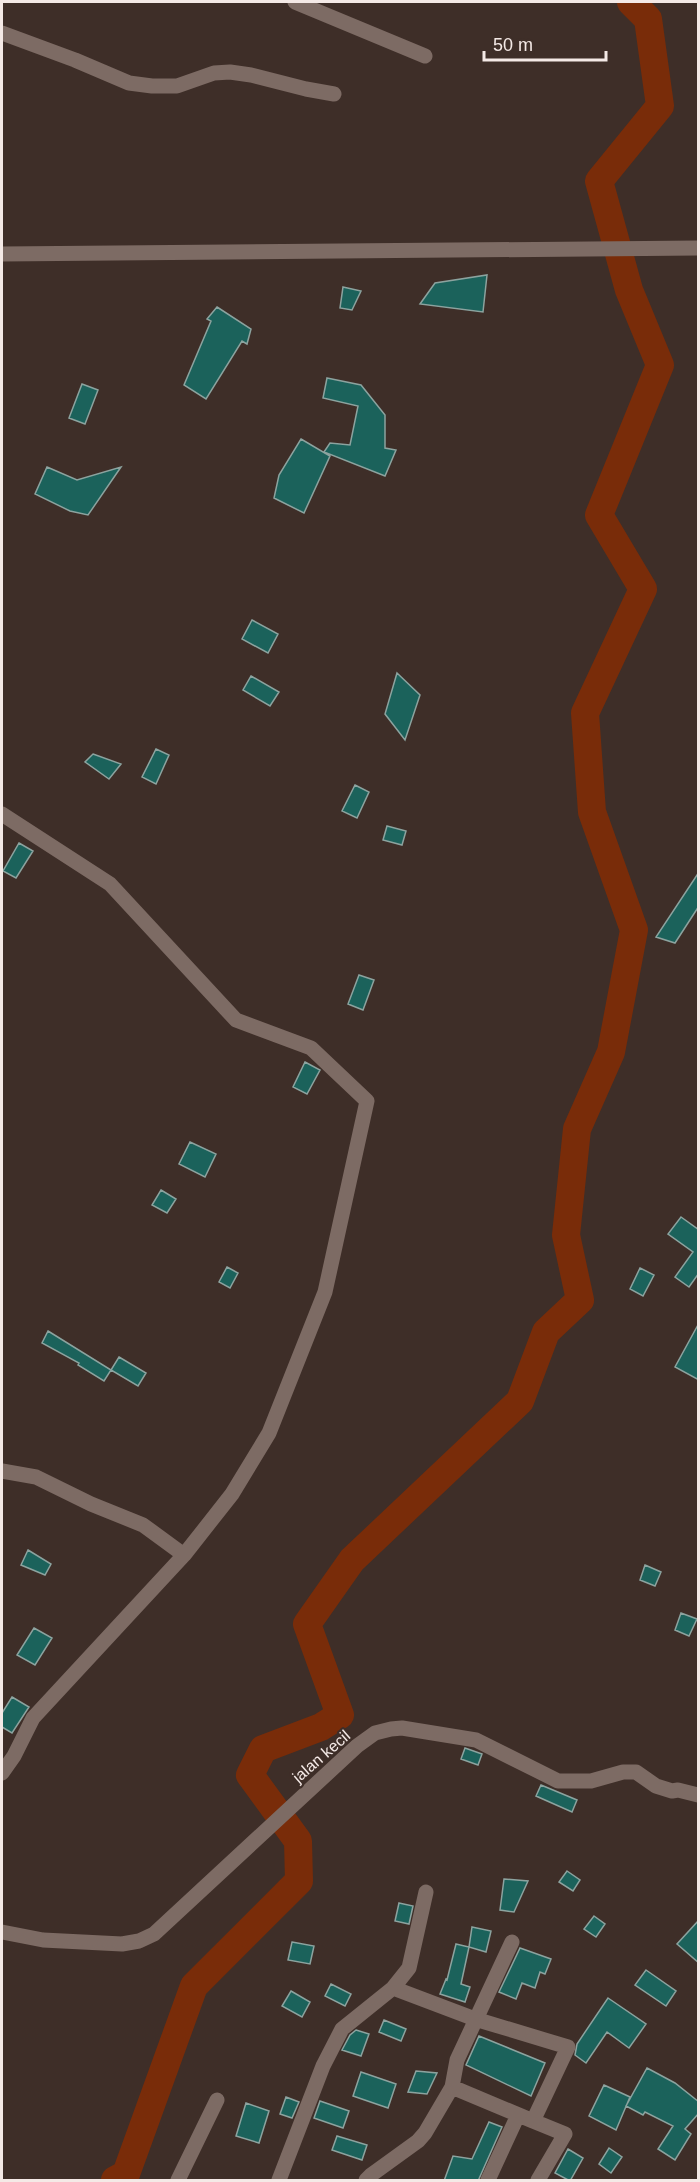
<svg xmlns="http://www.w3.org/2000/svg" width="700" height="2182" font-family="Helvetica,sans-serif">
<rect width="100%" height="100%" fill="#3e2e28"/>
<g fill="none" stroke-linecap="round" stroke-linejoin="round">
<path stroke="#792c09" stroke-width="28" d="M115,2180L126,2174L194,1986L299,1881L298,1841L250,1775L263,1749L321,1727L340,1715L307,1624L352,1560L520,1401L546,1332L580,1300L566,1235L577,1129L611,1052L634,930L592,812L585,713L643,589L599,515L660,365L629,290L599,181L660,106L648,19L631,2"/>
</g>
<path fill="#1b625b" stroke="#8ca39f" stroke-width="1.5" d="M487,275L483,312L420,304L435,283Z
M343,287L361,291L352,310L340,308Z
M217,307L251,329L247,344L242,341L206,399L184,385L211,321L207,319Z
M327,378L361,385L385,415V448L396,450L385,476L324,452L330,443L350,445L358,406L323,398Z
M82,384L98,390L85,424L69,418Z
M301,439L330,456L304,513L274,498L279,475Z
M47,467L77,480L121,467L88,515L70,511L35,494Z
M252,620L278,634L268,653L242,639Z
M397,673L420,695L405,740L385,714Z
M251,676L279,692L270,706L243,690Z
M156,749L169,755L156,784L142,777Z
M93,754L121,764L109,779L85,762Z
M355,785L369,792L357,818L342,811Z
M387,826L406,831L402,845L383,840Z
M19,843L33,851L16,878L3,871Z
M699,872V906L675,943L656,937Z
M359,975L374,980L363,1010L348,1004Z
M305,1062L320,1070L307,1094L293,1087Z
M190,1142L216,1154L205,1177L179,1164Z
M161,1190L176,1199L167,1213L152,1205Z
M681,1217L699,1230V1273L689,1287L675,1277L693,1252L668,1234Z
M227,1267L238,1273L230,1288L219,1282Z
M640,1268L654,1275L643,1296L630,1289Z
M699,1323V1380L675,1367Z
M48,1331L111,1370L104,1381L78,1365L79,1363L42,1343Z
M119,1357L146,1373L138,1386L111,1370Z
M28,1550L51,1564L45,1575L21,1565Z
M645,1565L661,1572L655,1586L640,1580Z
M681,1613L697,1619L689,1636L675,1630Z
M34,1628L52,1638L35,1665L17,1655Z
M12,1697L29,1707L12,1733L2,1727V1713Z
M465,1748L482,1754L478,1765L461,1759Z
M541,1785L577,1800L572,1812L536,1796Z
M567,1871L580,1880L573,1891L559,1882Z
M504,1879L528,1881L514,1912L500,1910Z
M399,1903L413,1906L409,1924L395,1921Z
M594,1916L605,1924L596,1937L584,1929Z
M699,1920V1963L677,1944Z
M472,1927L491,1931L486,1952L469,1947Z
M292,1942L314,1946L310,1964L288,1960Z
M456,1944L469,1947L461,1984L470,1987L465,2002L440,1994L446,1979L447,1980Z
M520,1948L551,1959L545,1974L540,1972L535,1988L522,1983L516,1999L499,1992Z
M646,1970L676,1991L666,2006L635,1985Z
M331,1984L351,1994L345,2006L325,1996Z
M291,1991L310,2002L302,2017L282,2006Z
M608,1998L646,2024L629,2048L607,2032L586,2063L575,2055L577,2044Z
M384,2020L406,2029L401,2041L379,2032Z
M356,2030L369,2034L361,2056L342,2050L350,2035Z
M479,2036L545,2063L531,2096L466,2065Z
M647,2068L675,2083L699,2102V2113L685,2129L691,2134L675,2160L658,2149L673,2126L645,2112L643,2115L626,2106Z
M416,2071L437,2073L427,2094L408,2092Z
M361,2072L396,2084L388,2108L353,2096Z
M604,2085L630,2097L616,2130L589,2116Z
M286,2097L299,2102L292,2118L280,2114Z
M320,2101L349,2111L343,2128L314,2118Z
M246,2103L269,2111L259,2143L236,2136Z
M489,2122L502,2127L478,2181H444L453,2156L472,2159Z
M337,2136L367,2145L362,2160L332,2150Z
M609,2148L622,2157L611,2173L599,2164Z
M568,2149L583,2158L570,2181L555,2173Z"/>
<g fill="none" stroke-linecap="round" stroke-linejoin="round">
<path stroke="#7d6b64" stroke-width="15" d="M295,2L425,56
M2,33L75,60L129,83L152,86H177L214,73L230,72L251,75L306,89L334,94
M2,254L698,248
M2,814L110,884L236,1020L311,1048L367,1101L325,1292L269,1433L232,1494L184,1555L33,1718L14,1756L2,1773
M2,1471L36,1477L91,1504L143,1525L184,1555
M2,1932L43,1940L122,1944L139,1941L154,1934L357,1746L375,1733L391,1729L402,1728L476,1740L558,1781H591L623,1772H636L656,1786L672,1791L678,1790L698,1795
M393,1988L475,2019L568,2047L533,2121L452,2087
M533,2121L565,2134L538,2180
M178,2180L217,2100
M279,2180L323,2066L342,2029L393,1988L409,1968L426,1892
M366,2180L371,2175L418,2141L425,2133L452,2087L457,2060L512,1942
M488,2180L518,2115"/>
</g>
<g text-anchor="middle" stroke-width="4.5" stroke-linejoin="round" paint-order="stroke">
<g font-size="16" fill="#f4e9e6" stroke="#3e2e28">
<text transform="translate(321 1756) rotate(-41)" y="6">jalan kecil</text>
</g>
</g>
<rect width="700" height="2182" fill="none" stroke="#f4e9e6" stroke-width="6"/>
<path d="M484 51v9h122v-9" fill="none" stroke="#f4e9e6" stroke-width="3"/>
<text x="493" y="51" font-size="18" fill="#f4e9e6" stroke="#3e2e28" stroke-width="4.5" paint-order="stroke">50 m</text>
</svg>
